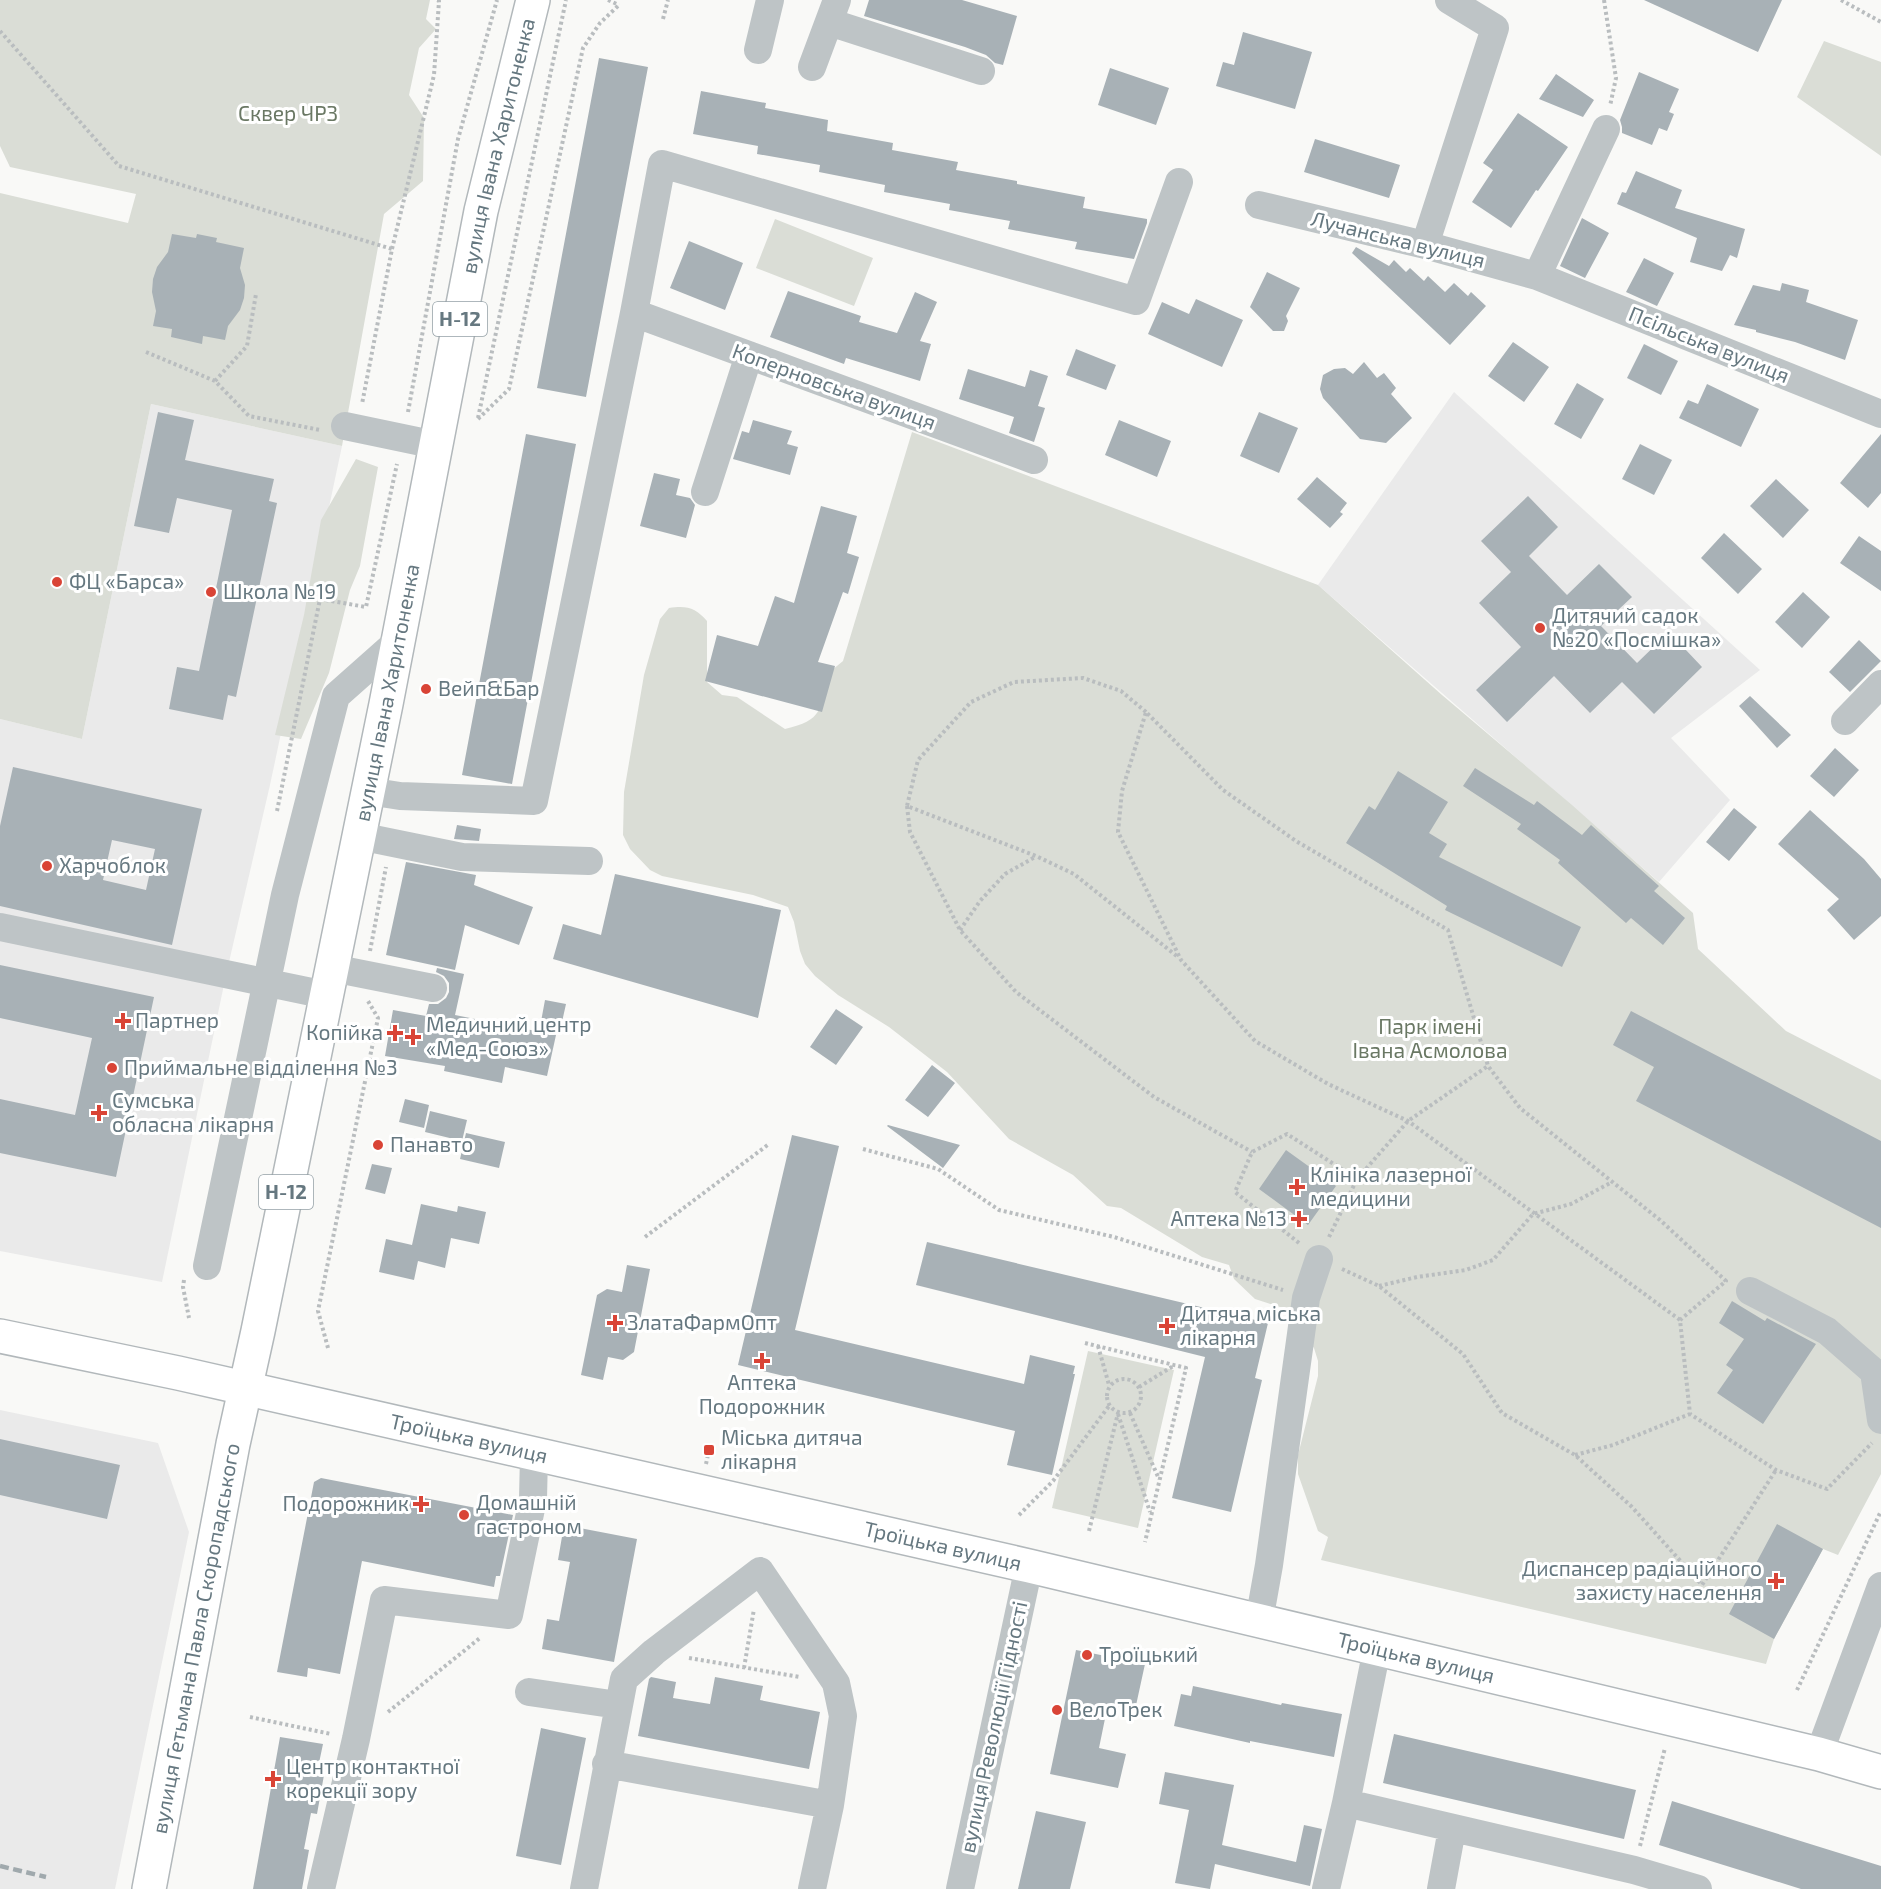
<svg xmlns="http://www.w3.org/2000/svg" width="1881" height="1889" font-family="'Exo 2',sans-serif">
<rect width="100%" height="100%" fill="#f9f9f7"/>
<path fill="#eaeaea" d="M1454,392L1760,670L1671,738L1730,800L1659,882L1318,585Z
M151,404L342,446L270,785L226,975L162,1282L0,1251V719L82,739Z
M0,1410L158,1443L189,1532L115,1889H0Z"/>
<path fill="#daddd6" d="M0,0H430L426,19L436,29L419,48L409,95L424,118L423,181L384,214L342,446L151,404L82,739L0,719V193L128,223L136,194L10,167L0,146Z
M1824,41L1881,62V156L1797,97Z
M775,219L873,258L854,306L756,268Z
M912,432L1318,585L1442,695L1572,805L1693,913L1698,949L1786,1031L1881,1080V1474L1838,1555L1823,1549L1774,1639L1766,1664L1321,1560L1328,1537L1318,1531L1298,1474V1455L1318,1376V1361L1314,1348L1283,1308L1255,1299L1234,1279L1229,1265L1202,1257L1121,1208L1107,1206L1073,1175L1009,1139L947,1072L889,1027L838,995L815,976L805,964L800,951L794,922L788,907L753,895L662,876L650,870L630,849L623,835L624,792L644,675L660,619L669,608C687,605 696,608 707,621V682L722,695L737,697L785,729C823,720 821,710 826,675L843,661Z
M356,459L378,467L360,566L350,590L329,673L301,739L275,735L304,615L321,520Z
M1088,1351L1174,1370L1138,1528L1052,1508Z"/>
<path fill="#a8b1b6" fill-rule="evenodd" d="M869,0H962L1017,16L1003,65L995,63L986,55L965,47L864,16Z
M1644,0H1782L1758,52Z
M1243,32L1312,52L1295,109L1216,86L1223,62L1234,65Z
M599,58L648,67L586,397L537,388Z
M1110,68L1169,88L1156,125L1098,105Z
M1639,72L1679,89L1669,112L1674,114L1667,131L1659,128L1652,145L1622,133V127L1620,120Z
M1556,74L1594,100L1583,117L1539,99Z
M701,91L766,103L765,108L828,120L827,131L893,143L892,150L958,162L956,170L1017,181V184L1085,197L1083,208L1147,219V223L1134,259L1075,249L1077,242L1008,229L1010,221L949,210L950,204L884,192L885,185L819,172L820,165L757,154L758,146L693,134Z
M1518,113L1568,147L1538,191L1536,190L1511,228L1472,202L1493,170L1483,163Z
M1315,139L1400,165L1389,198L1304,172Z
M1636,171L1682,190L1675,208L1745,229L1737,258L1730,255L1722,271L1690,262L1697,238L1617,204L1622,192L1626,193Z
M1582,218L1609,233L1585,278L1560,266Z
M172,234L196,238L197,234L217,238L216,242L244,248L240,268L245,285L244,298L240,310L228,326L225,340L203,336L202,344L171,337L172,329L153,326L156,311L152,292L153,279L157,267L168,252Z
M689,241L743,263L725,310L670,288Z
M1356,247L1389,266L1394,260L1406,272L1410,268L1424,281L1428,276L1445,292L1454,283L1468,296L1471,292L1486,306L1450,345L1352,253Z
M1644,258L1674,273L1657,306L1626,292Z
M1267,272L1300,288L1286,316L1288,321L1284,331H1273L1250,307Z
M1782,283L1809,290L1806,302L1858,320L1845,360L1795,342L1756,332V330L1734,325L1753,285L1780,291Z
M788,291L861,316L859,322L897,333L915,292L937,302L920,341L931,344L920,381L846,358L844,364L770,337Z
M1196,299L1243,320L1222,367L1148,334L1162,302L1189,314Z
M1513,342L1549,367L1524,402L1488,376Z
M1644,344L1678,361L1661,395L1627,378Z
M1076,349L1116,365L1106,390L1066,375Z
M1364,362L1377,378L1384,373L1396,388L1391,394L1412,418L1386,443L1360,439L1323,398L1320,389L1323,375L1334,369L1345,368L1353,374Z
M968,369L1025,387L1030,370L1048,376L1038,406L1045,408L1034,442L1009,433L1014,417L959,399Z
M1577,383L1604,399L1581,439L1554,424Z
M1707,384L1759,409L1741,447L1679,418L1688,400L1698,404Z
M158,412L194,420L185,460L274,479L269,501L277,503L236,697L228,695L223,720L169,709L177,667L199,671L232,510L177,498L169,533L134,526Z
M1259,412L1298,428L1279,473L1240,456Z
M753,420L792,431L787,444L798,447L790,475L733,459L742,431L749,433Z
M1119,420L1171,441L1157,477L1105,455Z
M526,434L576,444L512,784L506,783L462,775Z
M1881,434V493L1868,508L1840,483Z
M1640,444L1672,460L1654,495L1622,479Z
M654,473L680,479L676,495L690,498L695,505L686,538L640,526Z
M1317,477L1347,503L1340,512L1343,514L1330,528L1297,499Z
M1776,479L1809,510L1783,538L1750,506Z
M1528,496L1558,527L1529,556L1567,595L1599,564L1632,597L1601,626L1637,663L1669,632L1702,667L1654,714L1622,682L1590,713L1554,676L1507,722L1476,690L1521,647L1479,603L1511,572L1481,541Z
M821,506L857,516L847,553L859,557L848,594L843,592L818,662L835,666L822,712L705,681L717,635L758,646L775,596L794,603Z
M1724,533L1762,569L1738,594L1701,558Z
M1859,536L1881,551V591L1840,563Z
M1803,592L1830,617L1802,648L1775,622Z
M1859,640L1881,661L1850,692L1829,672Z
M1750,696L1791,735L1777,748L1739,706Z
M1835,748L1859,770L1834,797L1810,776Z
M13,767L202,809L172,945L0,906V826ZM112,840L155,849L146,890L103,880Z
M1475,768L1534,805L1537,801L1582,835L1591,825L1659,886L1654,891L1685,918L1663,945L1631,918L1626,923L1558,863L1560,860L1517,829L1521,824L1463,786Z
M1398,771L1448,802L1429,833L1447,844L1439,857L1581,927L1562,967L1445,910L1447,906L1346,843L1369,806L1375,810Z
M1734,808L1757,827L1729,861L1706,842Z
M1810,810L1864,859L1881,879V916L1854,940L1827,910L1839,899L1778,844Z
M457,825L481,829L479,841L454,839Z
M406,862L476,875L474,885L533,907L519,945L465,925L455,970L386,955Z
M615,874L781,910L758,1018L553,959L563,924L601,935Z
M0,965L154,997L116,1177L0,1153V1099L75,1115L92,1038L0,1018Z
M437,968L464,974L455,1015L556,1035L547,1076L505,1067L502,1083L444,1071L445,1066L385,1056L393,1010L426,1016L429,1004H438L446,998L449,992V983L444,976L436,972Z
M545,1000L566,1004L560,1031L540,1027Z
M836,1009L863,1027L836,1065L810,1047Z
M1631,1011L1881,1141V1228L1636,1101L1654,1067L1613,1045Z
M932,1065L955,1083L928,1117L905,1100Z
M405,1099L429,1105L424,1128L399,1122Z
M430,1111L467,1120L462,1141L425,1132Z
M888,1125L960,1145L943,1168L887,1126Z
M466,1133L505,1142L499,1168L460,1159Z
M792,1135L839,1146L795,1330L1024,1384L1030,1355L1075,1366L1073,1374H1075L1052,1475L1007,1465L1015,1431L738,1365Z
M1286,1150L1336,1186L1308,1225L1259,1189Z
M372,1164L392,1168L385,1194L365,1189Z
M421,1204L457,1212L458,1206L486,1212L479,1244L451,1238L445,1268L418,1261L414,1280L379,1272L386,1239L412,1245Z
M927,1242L1268,1323L1255,1378L1262,1380L1231,1512L1172,1498L1205,1357L916,1285Z
M627,1265L650,1269L634,1352L623,1360L608,1357L603,1380L581,1375L597,1295L607,1289L622,1292Z
M1732,1301L1765,1321L1767,1318L1816,1344L1763,1424L1717,1393L1733,1370L1726,1365L1744,1339L1719,1323Z
M0,1439L120,1465L107,1519L0,1495Z
M321,1478L513,1515L500,1576H496L494,1587L362,1561L340,1674L308,1668L307,1677L277,1672L314,1482Z
M1777,1524L1823,1549L1774,1639L1729,1614Z
M564,1525L637,1539L614,1662L542,1649L547,1619L559,1621L570,1562L558,1560Z
M1076,1650L1145,1664L1135,1710L1108,1704L1099,1748L1126,1754L1118,1788L1050,1774Z
M651,1677L676,1682L673,1698L710,1704L715,1677L763,1686L760,1700L820,1712L809,1769L638,1736L649,1679Z
M1193,1686L1281,1705L1282,1703L1342,1714L1334,1757L1250,1741V1743L1174,1726L1181,1694L1191,1696Z
M541,1728L586,1738L561,1865L516,1856Z
M1394,1734L1636,1790L1624,1839L1383,1783Z
M280,1737L323,1744L319,1763L326,1764L317,1814L311,1813L304,1849L309,1850L302,1889H253Z
M1165,1772L1234,1785L1222,1845L1296,1862L1304,1825L1322,1829L1310,1886L1215,1864L1210,1889L1175,1883L1189,1810L1159,1804Z
M1672,1801L1881,1866V1889H1801L1659,1845Z
M1036,1811L1086,1822L1070,1889H1018Z"/>
<g fill="none" stroke-linecap="round" stroke-linejoin="round">
<g stroke="#b2b8bb" stroke-width="36">
<g id="major">
<path id="s1" d="M0,1336L178,1373L1029,1566L1819,1754L1881,1772"/>
<path id="s2" d="M149,1889L233,1444L258,1331L386,704L481,211L533,0"/>
</g>
</g>
<path stroke="#b9bdbf" stroke-width="4" stroke-dasharray="3 3" stroke-linecap="butt" d="M608,0L619,5
M1604,0L1616,78L1610,106
M1841,0L1881,22
M663,19L668,0
M0,31L119,166L392,249L362,404
M392,249L434,75L439,1L437,0
M146,352L215,381L249,416L320,430
M215,381L247,346L256,294
M408,412L458,139L497,0
M478,418L566,0
M478,419L509,389L583,48L600,23L619,5
M1146,712L1121,691L1083,678L1014,682L971,702L918,760L907,806L1036,856L1074,874L1178,957
M907,806L910,832L960,930L1016,992L1154,1097L1252,1152
M277,811L320,599L366,607L397,464
M960,930L980,901L1005,874L1035,857
M370,951L386,867
M863,1149L938,1169L999,1210L1114,1237L1283,1290
M645,1237L769,1144
M1329,1237L1357,1179L1408,1121L1488,1066
M1299,1243L1235,1192L1252,1152L1287,1134L1357,1179
M1342,1269L1379,1286L1463,1354L1502,1413L1575,1455L1632,1507L1702,1585L1776,1470
M184,1280L183,1287L189,1318
M1379,1286L1417,1277L1466,1270L1493,1260L1533,1214L1571,1204L1612,1182
M1680,1320L1408,1121L1328,1084L1255,1041L1181,960L1118,832L1122,791L1146,712L1223,790L1296,841L1448,930L1488,1066L1520,1108L1660,1220L1726,1281L1680,1320L1690,1414L1776,1470L1827,1489L1872,1443
M1085,1343L1186,1368L1145,1542
M1098,1346L1109,1385
M328,1348L318,1311L378,1018L368,1001
M1107 1396a17 17 0 1 1 34 0a17 17 0 1 1-34 0Z
M1139,1387L1175,1365
M1130,1413L1159,1479
M1118,1414L1150,1512
M1575,1455L1613,1445L1690,1414
M706,1464L709,1450
M1019,1515L1053,1481L1109,1406
M1089,1531L1118,1413
M689,1658L800,1677
M744,1668L754,1609
M1797,1690L1881,1511
M388,1712L480,1638
M250,1717L331,1734
M1640,1846L1665,1748"/>
<path stroke="#bec4c6" stroke-width="28" d="M829,22L981,71
M758,50L770,0
M812,67L837,0
M1259,205L1425,245L1537,276L1881,414
M1425,245L1495,28L1449,0
M1537,276L1606,129
M634,313L1034,460
M345,426L436,445
M705,492L749,355
M1845,721L1881,684
M368,791L400,796L534,801L634,313L662,164L1136,301L1179,182
M359,836L462,857L589,861
M0,927L326,995
M332,968L433,988
M207,1266L285,895L336,696L398,641
M1750,1291L1827,1331L1874,1372L1881,1420
M1259,1621L1269,1565L1306,1298L1319,1259
M529,1692L618,1705
M1819,1754L1881,1586
M606,1764L830,1805
M1346,1803L1634,1870L1698,1889
M321,1889L356,1739L384,1600L509,1615L533,1499L534,1455
M584,1889L624,1679L654,1652L760,1571L836,1683L843,1716L830,1805L812,1889
M960,1889L1029,1566
M1326,1889L1346,1803L1377,1649
M1441,1889L1452,1829"/>
<use href="#major" stroke="#fff" stroke-width="33"/>
<path stroke="#a0a9ad" stroke-width="4.5" stroke-dasharray="9 4.5" stroke-linecap="butt" d="M0,1866L46,1877"/>
</g>
<g fill="#d94436" stroke="#fff" stroke-width="2">
<circle cx="57" cy="582" r="6"/>
<circle cx="211" cy="592" r="6"/>
<circle cx="1540" cy="628" r="6"/>
<circle cx="426" cy="689" r="6"/>
<circle cx="47" cy="866" r="6"/>
<path d="M120 1012h6v6h6v6h-6v6h-6v-6h-6v-6h6z"/>
<path d="M392 1024h6v6h6v6h-6v6h-6v-6h-6v-6h6z"/>
<path d="M410 1028h6v6h6v6h-6v6h-6v-6h-6v-6h6z"/>
<circle cx="112" cy="1068" r="6"/>
<path d="M96 1104h6v6h6v6h-6v6h-6v-6h-6v-6h6z"/>
<circle cx="378" cy="1145" r="6"/>
<path d="M1294 1178h6v6h6v6h-6v6h-6v-6h-6v-6h6z"/>
<path d="M1296 1210h6v6h6v6h-6v6h-6v-6h-6v-6h6z"/>
<path d="M612 1314h6v6h6v6h-6v6h-6v-6h-6v-6h6z"/>
<path d="M1164 1317h6v6h6v6h-6v6h-6v-6h-6v-6h6z"/>
<path d="M759 1352h6v6h6v6h-6v6h-6v-6h-6v-6h6z"/>
<rect x="703" y="1444" width="12" height="12" rx="3"/>
<path d="M418 1495h6v6h6v6h-6v6h-6v-6h-6v-6h6z"/>
<circle cx="464" cy="1515" r="6"/>
<path d="M1773 1572h6v6h6v6h-6v6h-6v-6h-6v-6h6z"/>
<circle cx="1087" cy="1655" r="6"/>
<circle cx="1057" cy="1710" r="6"/>
<path d="M270 1770h6v6h6v6h-6v6h-6v-6h-6v-6h6z"/>
</g>
<g text-anchor="middle" stroke-width="6" stroke-linejoin="round" paint-order="stroke">
<g fill="#fff" stroke="#94a0a6" stroke-width="1.5">
<rect x="433" y="302" width="54" height="34" rx="4.5"/>
<rect x="259" y="1175" width="54" height="34" rx="4.5"/>
</g>
<g font-size="20" font-weight="bold" fill="#667880">
<text x="460" y="326">Н-12</text>
<text x="286" y="1199">Н-12</text>
</g>
<g font-size="21" fill="#6a7864" stroke="#fff">
<text x="288" y="121">Сквер ЧРЗ</text>
<text x="1430" y="1034">Парк імені<tspan x="1430" dy="24">Івана Асмолова</tspan></text>
</g>
<g font-size="21" fill="#667880" stroke="#fff">
<text dy="7" stroke="none"><textPath href="#s2" startOffset="1778">вулиця Івана Харитоненка</textPath></text>
<text transform="translate(1398 240) rotate(14)" y="7">Лучанська вулиця</text>
<text transform="translate(1709 345) rotate(22)" y="7">Псільська вулиця</text>
<text transform="translate(834 387) rotate(20)" y="7">Коперновська вулиця</text>
<text dy="7" stroke="none"><textPath href="#s2" startOffset="1220">вулиця Івана Харитоненка</textPath></text>
<text dy="7" stroke="none"><textPath href="#s1" startOffset="480">Троїцька вулиця</textPath></text>
<text dy="7" stroke="none"><textPath href="#s1" startOffset="966">Троїцька вулиця</textPath></text>
<text dy="7" stroke="none"><textPath href="#s2" startOffset="255">вулиця Гетьмана Павла Скоропадського</textPath></text>
<text dy="7" stroke="none"><textPath href="#s1" startOffset="1452">Троїцька вулиця</textPath></text>
<text transform="translate(994 1727) rotate(-78)" y="7">вулиця Революції Гідності</text>
</g>
<g font-size="21" fill="#667880" stroke="#fff" text-anchor="start">
<text x="69" y="589">ФЦ «Барса»</text>
<text x="223" y="599">Школа №19</text>
<text x="1552" y="623">Дитячий садок<tspan x="1552" dy="24">№20 «Посмішка»</tspan></text>
<text x="438" y="696">Вейп&amp;Бар</text>
<text x="59" y="873">Харчоблок</text>
<text x="135" y="1028">Партнер</text>
<text x="426" y="1032">Медичний центр<tspan x="426" dy="24">«Мед-Союз»</tspan></text>
<text x="383" y="1040" text-anchor="end">Копійка</text>
<text x="124" y="1075">Приймальне відділення №3</text>
<text x="112" y="1108">Сумська<tspan x="112" dy="24">обласна лікарня</tspan></text>
<text x="390" y="1152">Панавто</text>
<text x="1310" y="1182">Клініка лазерної<tspan x="1310" dy="24">медицини</tspan></text>
<text x="1287" y="1226" text-anchor="end">Аптека №13</text>
<text x="1180" y="1321">Дитяча міська<tspan x="1180" dy="24">лікарня</tspan></text>
<text x="627" y="1330">ЗлатаФармОпт</text>
<text x="762" y="1390" text-anchor="middle">Аптека<tspan x="762" dy="24">Подорожник</tspan></text>
<text x="721" y="1445">Міська дитяча<tspan x="721" dy="24">лікарня</tspan></text>
<text x="476" y="1510">Домашній<tspan x="476" dy="24">гастроном</tspan></text>
<text x="409" y="1511" text-anchor="end">Подорожник</text>
<text x="1762" y="1576" text-anchor="end">Диспансер радіаційного<tspan x="1762" dy="24">захисту населення</tspan></text>
<text x="1099" y="1662">Троїцький</text>
<text x="1069" y="1717">ВелоТрек</text>
<text x="286" y="1774">Центр контактної<tspan x="286" dy="24">корекції зору</tspan></text>
</g>
</g>
</svg>
